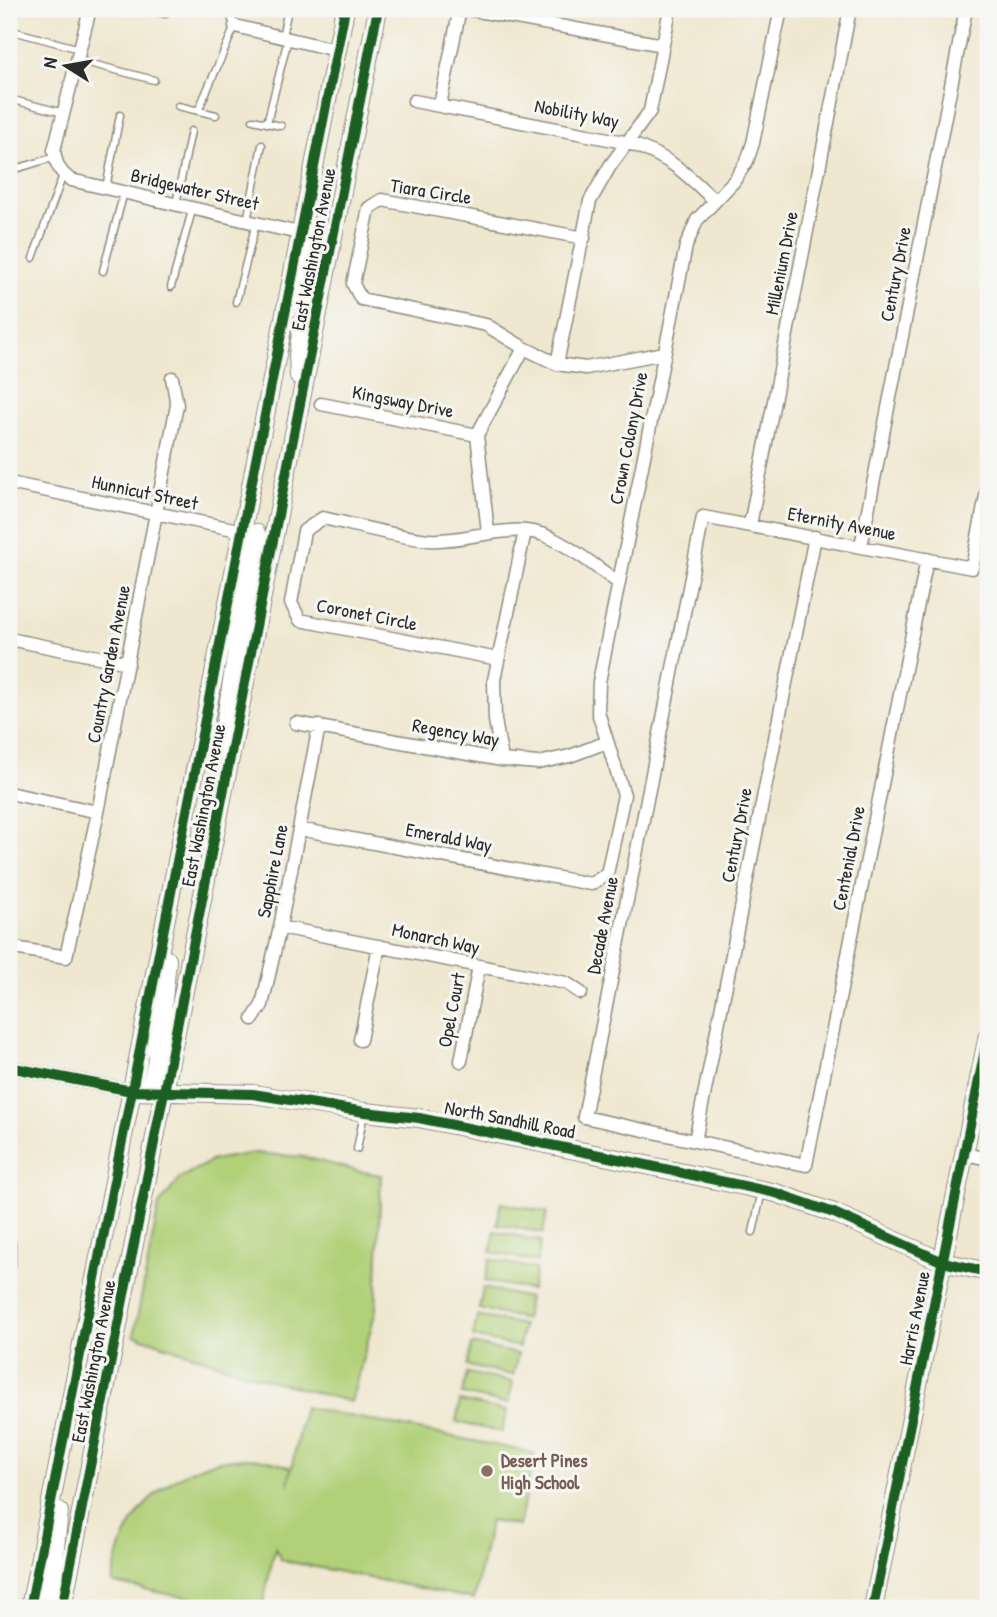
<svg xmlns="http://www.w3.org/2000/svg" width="997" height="1617" font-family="'Patrick Hand',sans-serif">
<rect width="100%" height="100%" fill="#f6f6f2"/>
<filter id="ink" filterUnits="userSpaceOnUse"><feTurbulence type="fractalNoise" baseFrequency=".0143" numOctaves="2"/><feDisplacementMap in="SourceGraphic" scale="14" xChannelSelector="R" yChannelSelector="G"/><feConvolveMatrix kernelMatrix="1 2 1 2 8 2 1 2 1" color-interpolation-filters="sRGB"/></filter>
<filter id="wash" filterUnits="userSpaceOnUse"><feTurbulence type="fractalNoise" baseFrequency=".00686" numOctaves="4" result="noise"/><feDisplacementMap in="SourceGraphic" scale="28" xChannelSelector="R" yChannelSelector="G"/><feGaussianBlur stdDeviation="1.57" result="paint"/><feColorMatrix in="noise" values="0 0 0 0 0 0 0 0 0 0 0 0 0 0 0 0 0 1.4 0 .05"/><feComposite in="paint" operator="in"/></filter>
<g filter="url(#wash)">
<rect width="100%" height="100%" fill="#efe7cf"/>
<path fill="#b1d078" stroke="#6e7e52" stroke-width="2" d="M253,1153L304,1157L358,1171L381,1175L376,1310L351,1402L255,1376L134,1335L159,1205L180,1178L213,1160Z
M501,1203L547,1212L543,1233L497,1224Z
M495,1231L541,1241L537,1262L491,1252Z
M490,1259L536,1269L531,1290L485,1281Z
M483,1288L529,1298L525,1319L479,1309Z
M477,1316L523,1325L519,1347L473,1337Z
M472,1344L518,1354L513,1375L467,1366Z
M467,1373L513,1382L508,1404L462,1394Z
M460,1401L507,1411L502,1432L456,1422Z
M304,1407L534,1453L519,1526L490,1521L474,1599L281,1560L275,1548L262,1608H240L112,1583C115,1562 121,1541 132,1523C164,1470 234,1442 291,1468L288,1485Z"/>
</g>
<g filter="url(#ink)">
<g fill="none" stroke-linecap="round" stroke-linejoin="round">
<g stroke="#8d897d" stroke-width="9">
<path id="lane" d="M145,9L165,14
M9,30L80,49
M282,37L288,9
M77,60L154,80
M9,99L64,113
M178,106L216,115
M198,111L235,26L227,9
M253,120L281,126
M267,123L288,39
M9,171L55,157
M106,188L120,115
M176,204L191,131
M247,221L262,145
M33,258L63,175
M103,271L124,192
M171,287L193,207
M236,302L256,223
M357,1149L364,1113
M753,1232L762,1191"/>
</g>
<g stroke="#8d897d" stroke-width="15">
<path id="street" d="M90,9L54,150C56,164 59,172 71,180L333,241
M467,9L663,45
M235,26L336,50
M414,101L629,143C671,158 683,171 715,201
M440,105L460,9
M524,348L486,325L361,299L353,284L369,208L382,200L584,238
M557,364L590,201L610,166L650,111L670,9
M321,404L477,435
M9,483L248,532
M750,525L850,9
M488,532L477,435L524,348L557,364L586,368L664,353
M861,546L966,9
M927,559L806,1165L584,1117L703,517L972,568L988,486
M9,639L128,663
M498,659L300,620L291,603L304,531L323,518C355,525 397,537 429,540C469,543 512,519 551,538C575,549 597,568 619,583
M296,723L502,760L538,763L570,756L607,742
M502,760L495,720L494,680L525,531
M9,793L98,812
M299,829L591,884L607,874L624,795L598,712L599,682L686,246L697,220L734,181L747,161L753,143L781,9
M280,927L566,983L581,993
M9,947L66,957L98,812L177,405L172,378
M253,1019L262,1005L280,927L319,726
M360,1040L379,946
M461,1061L479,966
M9,1067L132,1091
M695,1141L815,537
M965,1154L988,1159
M9,1243V1265"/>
</g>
<g stroke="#8d897d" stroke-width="20">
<path id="secondary" d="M299,376L298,356L314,237
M221,750L256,533
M132,1091L253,1094L365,1112L419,1118L609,1157L776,1193L834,1213L943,1262L988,1272
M150,1091L157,1060L167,960
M30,1608L345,9
M48,1608L59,1512
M62,1608L378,9
M873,1608L988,1035"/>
</g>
<use href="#lane" stroke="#fff" stroke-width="6"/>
<use href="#street" stroke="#fff" stroke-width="12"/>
<use href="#secondary" stroke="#fff" stroke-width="18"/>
<g stroke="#f6f6f2" stroke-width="15">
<path id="cycleway" d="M9,1067L132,1091L253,1094L365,1112L419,1118L609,1157L776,1193L834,1213L943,1262L988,1272
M30,1608L345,9
M62,1608L378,9
M873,1608L988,1035"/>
</g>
<use href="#cycleway" stroke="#1b5e20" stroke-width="10"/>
</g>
</g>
<circle fill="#8d6e63" stroke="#f6f6f2" stroke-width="2.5" cx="487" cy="1471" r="7"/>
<g text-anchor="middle" stroke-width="6" stroke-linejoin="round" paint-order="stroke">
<g font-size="19" fill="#2b2b2b" stroke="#f6f6f2">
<text transform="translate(577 113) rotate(11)" y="7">Nobility Way</text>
<text transform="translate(195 189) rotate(13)" y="7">Bridgewater Street</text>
<text transform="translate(431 191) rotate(9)" y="7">Tiara Circle</text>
<text transform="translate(313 249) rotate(-79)" y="7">East Washington Avenue</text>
<text transform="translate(781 263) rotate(-79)" y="7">Millenium Drive</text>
<text transform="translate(895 274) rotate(-79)" y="7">Century Drive</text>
<text transform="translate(403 401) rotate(11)" y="7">Kingsway Drive</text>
<text transform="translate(628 438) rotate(-79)" y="7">Crown Colony Drive</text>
<text transform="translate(145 492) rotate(12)" y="7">Hunnicut Street</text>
<text transform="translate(842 523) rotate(11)" y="7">Eternity Avenue</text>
<text transform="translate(367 614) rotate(11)" y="7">Coronet Circle</text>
<text transform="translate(108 664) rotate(-79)" y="7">Country Garden Avenue</text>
<text transform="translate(456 732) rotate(10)" y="7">Regency Way</text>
<text transform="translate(203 805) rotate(-79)" y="7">East Washington Avenue</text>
<text transform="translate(736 835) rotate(-79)" y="7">Century Drive</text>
<text transform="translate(449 837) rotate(11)" y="7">Emerald Way</text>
<text transform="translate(848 858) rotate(-79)" y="7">Centenial Drive</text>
<text transform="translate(272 871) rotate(-79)" y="7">Sapphire Lane</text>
<text transform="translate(602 925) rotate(-79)" y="7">Decade Avenue</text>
<text transform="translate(436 938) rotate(12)" y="7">Monarch Way</text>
<text transform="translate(451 1010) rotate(-79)" y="7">Opel Court</text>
<text transform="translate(510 1119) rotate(11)" y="7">North Sandhill Road</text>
<text transform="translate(914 1318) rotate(-79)" y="7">Harris Avenue</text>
<text transform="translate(93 1361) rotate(-79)" y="7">East Washington Avenue</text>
</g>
<g font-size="19" font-weight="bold" fill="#785e54" stroke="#f6f6f2" text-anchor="start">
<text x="501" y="1467">Desert Pines<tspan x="501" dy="22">High School</tspan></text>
</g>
</g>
<rect width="997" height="1617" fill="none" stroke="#f6f6f2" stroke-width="35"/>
<g transform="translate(66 66) rotate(281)" stroke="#f6f6f2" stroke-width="5" paint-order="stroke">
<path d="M0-5L12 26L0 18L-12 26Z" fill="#2b2b2b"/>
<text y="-10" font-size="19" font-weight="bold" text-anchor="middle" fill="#2b2b2b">N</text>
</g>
</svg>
